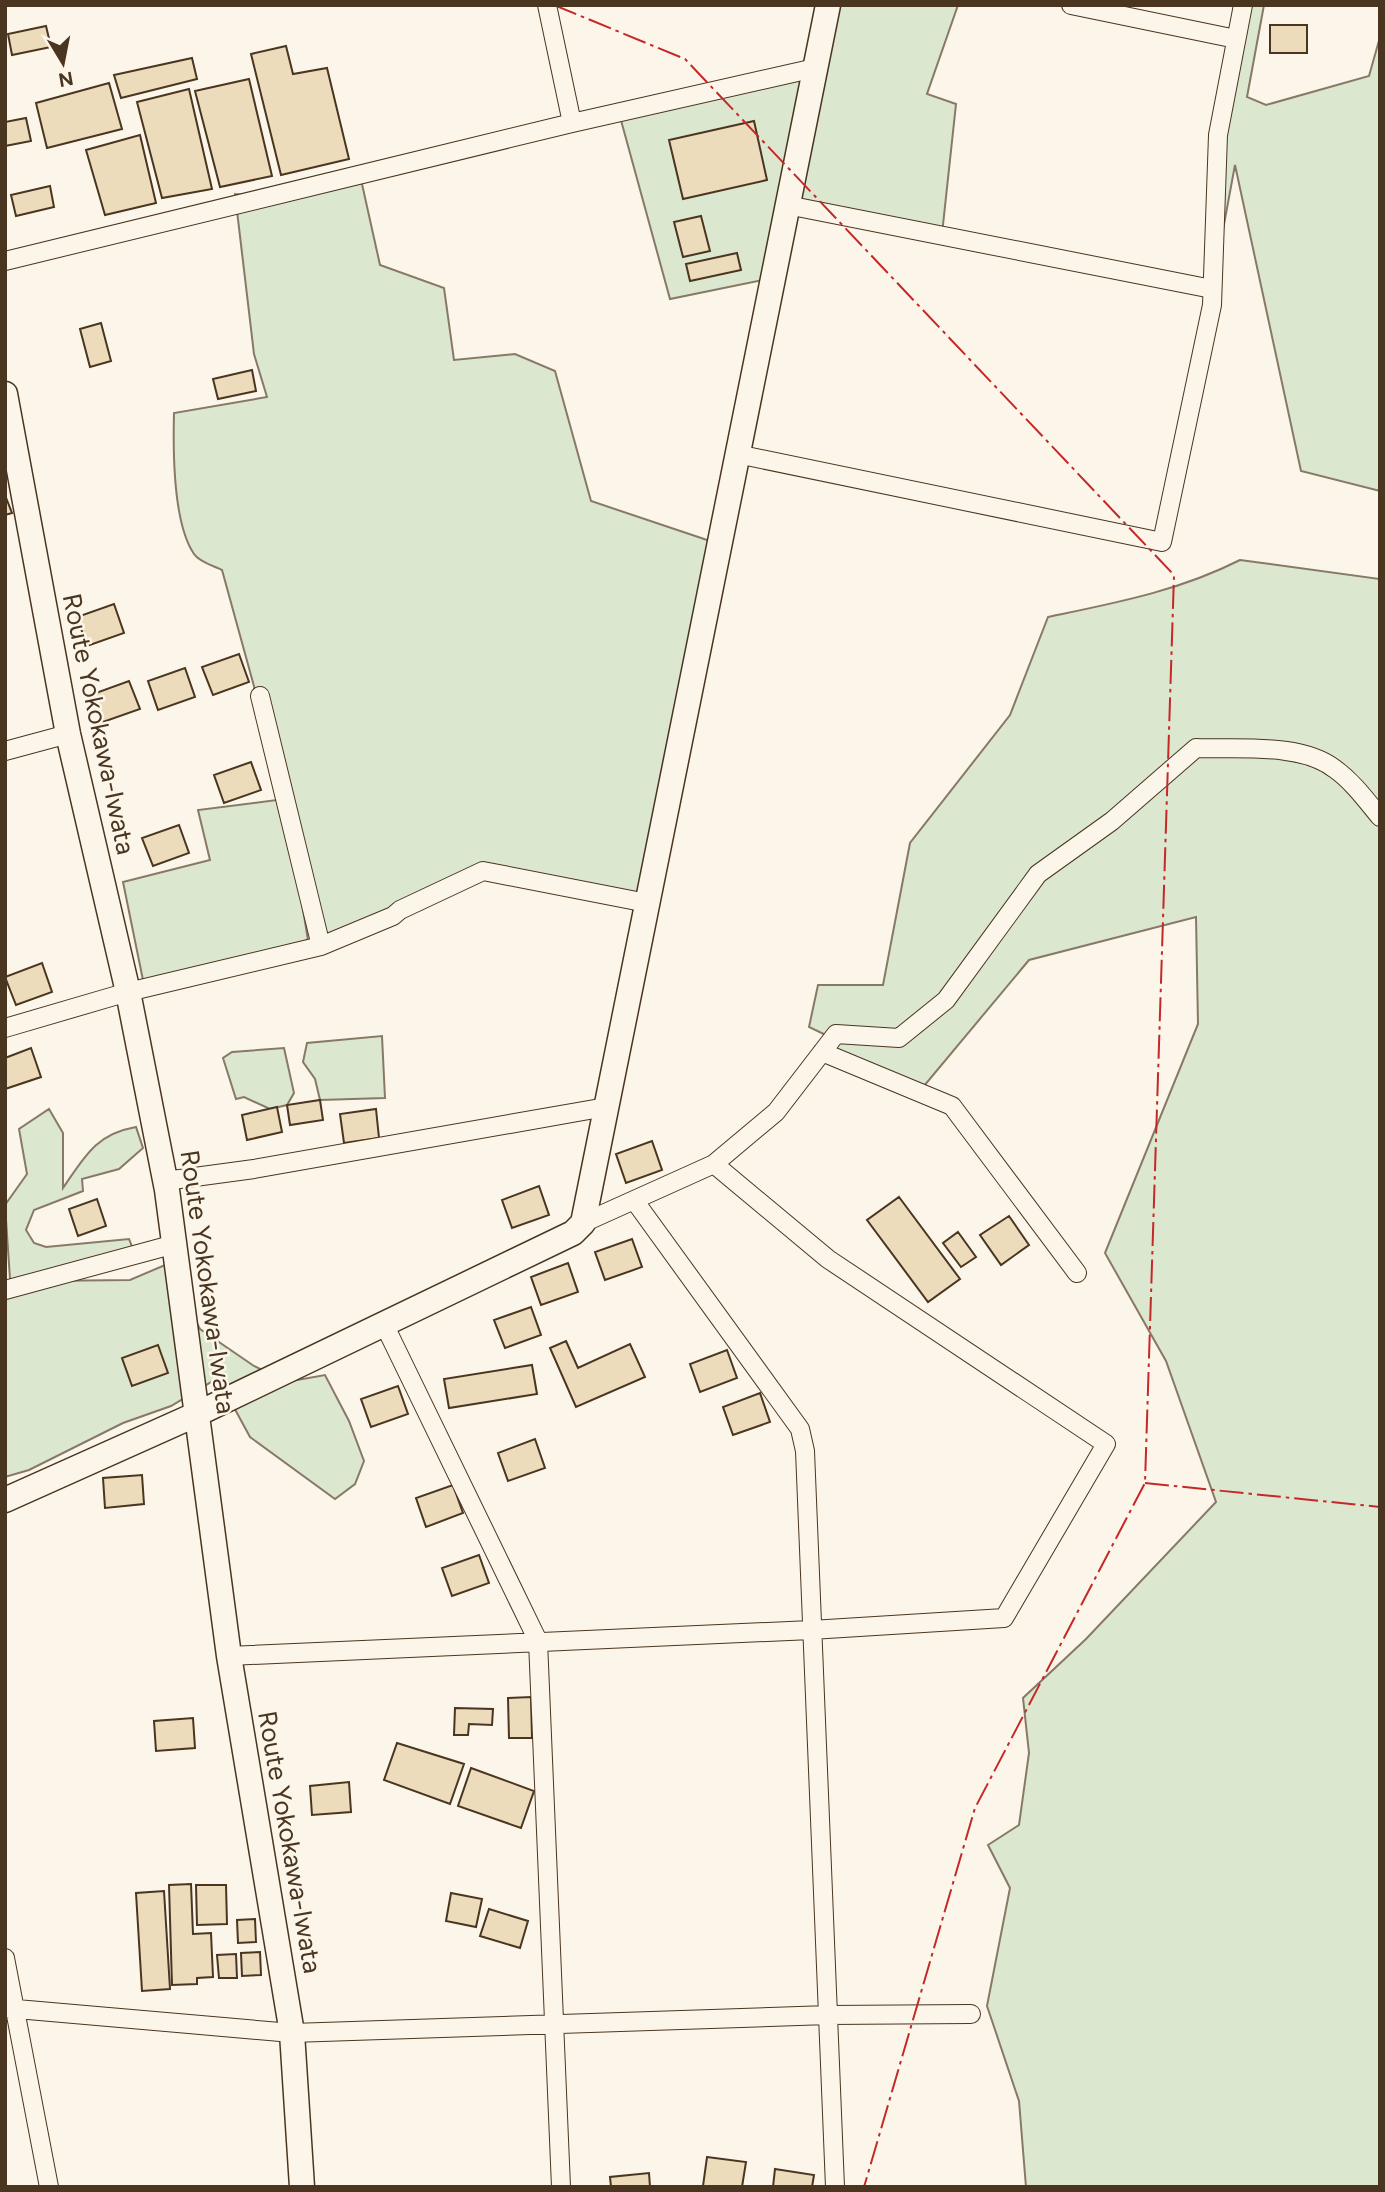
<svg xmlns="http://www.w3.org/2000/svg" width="1385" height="2192" font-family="Figtree,sans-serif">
<rect width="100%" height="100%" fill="#fbf6e9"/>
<path fill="#dce7d0" stroke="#887966" stroke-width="2" d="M828,5H958L927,94L956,104L942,234L788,205L773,278L670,299L619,113L815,68Z
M1243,5H1264L1247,97L1266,105L1369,76L1380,37V491L1301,471L1235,165L1212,289L1218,144Z
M360,175L380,265L444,288L454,360L515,354L555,371L591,501L719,544L637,901L477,869L321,946L288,817L308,940L144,985L123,882L210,860L198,810L285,799L222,570C214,566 199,562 194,554C173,523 173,451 174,413L267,397L254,354L235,194L270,197Z
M1240,560L1380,579V2187H1026L1019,2101L987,2006L1010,1888L988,1845L1019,1825L1029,1753L1023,1698L1086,1639L1216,1502L1166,1361L1105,1253L1198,1024L1196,917L1029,960L919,1092L822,1052L832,1038L809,1027L818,985H883L910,843L1010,715L1048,617C1115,603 1179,591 1240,560Z
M382,1036L385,1098L320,1100L315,1079L303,1062L307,1043Z
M284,1048L294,1093L287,1105L270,1109L244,1097L236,1099L223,1058L232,1052Z
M49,1109L63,1133V1188C85,1156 96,1134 136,1127L143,1148L119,1169L82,1179L83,1191L34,1210L26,1230L34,1243L46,1247L129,1239L133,1249L39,1281L130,1280L165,1265L200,1329L254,1366L286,1382L325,1375L349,1421L364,1461L355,1484L335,1499L250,1437L218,1378L171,1406L123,1423L29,1470L5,1477V1292L25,1284L10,1279L5,1205L27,1174L19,1129Z"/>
<path fill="#ecdcbc" stroke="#4a3520" stroke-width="2" d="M1270,25H1307V53H1270Z
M46,26L51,47L12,55L8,34Z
M286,46L293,74L327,68L349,159L281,175L251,54Z
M192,58L197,79L121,98L114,75Z
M249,79L272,176L220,187L195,91Z
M109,83L122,129L47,148L36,103Z
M189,89L212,189L162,198L137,102Z
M26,118L31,141L5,146V122Z
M754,121L767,180L683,199L669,140Z
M140,135L156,203L105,215L86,150Z
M50,186L54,207L16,216L11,195Z
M701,216L710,251L683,257L674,222Z
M737,253L741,270L690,281L686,264Z
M101,323L111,361L90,367L80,329Z
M252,370L256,391L218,399L213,379Z
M5,495L12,513L5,515Z
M114,604L124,633L87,646L77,617Z
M239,654L249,682L213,695L202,667Z
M185,668L195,697L158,710L148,681Z
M129,681L140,709L103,722L93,694Z
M251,762L261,790L224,803L214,775Z
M179,825L189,853L153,866L142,838Z
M42,963L52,992L16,1005L5,977Z
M31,1048L41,1077L5,1089V1058Z
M320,1100L323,1120L290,1125L287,1105Z
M277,1107L282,1132L247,1140L242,1115Z
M376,1109L379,1138L344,1143L340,1114Z
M652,1141L662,1170L626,1183L616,1154Z
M539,1186L549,1215L512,1228L502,1200Z
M899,1197L960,1279L928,1302L867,1220Z
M97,1199L106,1226L78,1236L69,1209Z
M1009,1216L1029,1245L1001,1265L980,1235Z
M958,1232L976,1257L961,1267L943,1243Z
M632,1239L642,1267L605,1280L595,1252Z
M568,1263L578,1292L541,1305L531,1277Z
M531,1307L541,1335L505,1348L494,1320Z
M566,1341L578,1368L630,1344L645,1377L576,1407L550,1348Z
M158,1345L168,1373L132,1386L122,1358Z
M727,1350L737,1378L700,1392L690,1364Z
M532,1365L537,1394L449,1408L444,1379Z
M398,1386L408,1414L371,1427L361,1399Z
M760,1393L770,1422L733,1435L723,1407Z
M535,1439L545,1468L508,1481L498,1453Z
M142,1475L144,1504L105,1508L103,1478Z
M453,1485L463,1513L426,1527L416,1498Z
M479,1555L489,1583L452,1596L442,1568Z
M531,1697L532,1738H509L508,1698Z
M455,1708L493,1709L492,1725L469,1724L468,1735H454Z
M193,1718L195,1748L156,1751L154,1721Z
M397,1743L464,1764L450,1804L384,1780Z
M471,1768L534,1791L521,1828L458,1806Z
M349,1782L351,1812L312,1815L310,1786Z
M191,1884L193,1934L211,1933L213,1977L197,1978V1984L172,1985L169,1885Z
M196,1885H226L227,1924L197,1925Z
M164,1891L170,1989L142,1991L136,1893Z
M451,1893L482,1899L476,1927L446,1921Z
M489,1909L528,1921L520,1948L480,1936Z
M255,1919L256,1942L238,1943L237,1920Z
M260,1952L261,1975L242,1976L241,1953Z
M236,1954L237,1978H219L217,1955Z
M707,2157L746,2162L742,2187L703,2186Z
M775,2169L814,2175L812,2187H773Z
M649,2173L650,2187H611L610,2177Z"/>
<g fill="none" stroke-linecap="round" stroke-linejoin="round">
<g stroke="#4a3520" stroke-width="20">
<path id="street" d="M547,5L572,123
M1071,5L1236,39
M787,205L1212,289
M5,261L572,123L815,68
M737,454L1162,542L1212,305L1218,135L1243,5
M260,696L321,946
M5,751L68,734
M5,1028L128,992L321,946L393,916L400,910L483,871L647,903
M822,1052L952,1106L1077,1273
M165,1181L254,1169L606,1107
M634,1200L800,1429L805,1451L835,2187
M583,1223L714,1164L776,1112L836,1034L899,1038L946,1000L1038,874L1112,821L1196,748C1238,750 1300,742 1335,769C1353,782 1366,800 1380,817
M5,1290L175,1244
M384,1324L538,1641L561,2187
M229,1656L811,1630L1004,1618L1106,1444L828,1259L714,1164
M5,1958L49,2187
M5,2008L292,2033L828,2015L971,2014"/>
</g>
<g stroke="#4a3520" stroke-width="27">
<path id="secondary" d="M5,394L68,734L128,992L167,1190L229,1656L292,2033L302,2187
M5,1500L197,1414L573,1233L583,1223L828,5"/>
</g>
<use href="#street" stroke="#fbf6e9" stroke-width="18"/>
<use href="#secondary" stroke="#fbf6e9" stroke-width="24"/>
<path stroke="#c62828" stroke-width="2" stroke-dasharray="24 5 3.5 5" stroke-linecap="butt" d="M554,5L685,59L1174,575L1145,1483L975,1808L864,2187
M1145,1483L1380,1507"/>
</g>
<g text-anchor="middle" stroke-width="5" stroke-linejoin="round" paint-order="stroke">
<g font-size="26" fill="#4a3520" stroke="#fbf6e9">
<text transform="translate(99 724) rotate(78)" y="9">Route Yokokawa-Iwata</text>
<text transform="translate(208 1282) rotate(82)" y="9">Route Yokokawa-Iwata</text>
<text transform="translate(290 1842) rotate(80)" y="9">Route Yokokawa-Iwata</text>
</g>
</g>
<rect width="1385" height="2192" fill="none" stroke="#4a3520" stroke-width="14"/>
<g transform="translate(63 63) rotate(170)" stroke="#fbf6e9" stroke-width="5" paint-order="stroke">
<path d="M0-5L12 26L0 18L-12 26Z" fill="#4a3520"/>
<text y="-10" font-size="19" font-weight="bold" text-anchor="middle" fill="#4a3520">N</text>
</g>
</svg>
